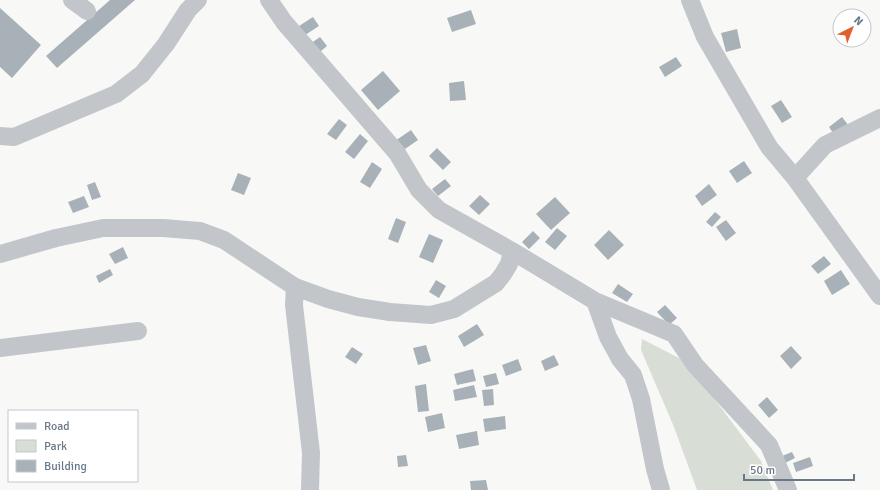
<svg xmlns="http://www.w3.org/2000/svg" width="880" height="490" font-family="Signika,sans-serif">
<rect width="100%" height="100%" fill="#f8f9f6"/>
<path fill="#d8ddd5" d="M642,339L679,358L710,393L761,461L773,490H697L674,427L641,350Z"/>
<path fill="#a8b1b7" d="M110,0H135L57,68L46,56Z
M0,8L41,45L12,78L0,67Z
M471,10L476,24L452,32L447,18Z
M313,17L319,26L305,35L299,26Z
M737,29L741,48L726,52L721,33Z
M320,37L327,46L315,56L307,46Z
M676,57L682,66L665,77L659,67Z
M383,71L400,91L378,110L361,90Z
M464,81L466,100L450,101L449,83Z
M781,100L792,117L782,123L771,106Z
M842,117L849,126L835,136L829,127Z
M339,119L347,125L336,140L327,134Z
M411,130L418,140L402,151L395,141Z
M360,134L368,141L354,159L345,152Z
M437,148L451,162L443,170L429,156Z
M744,161L752,173L737,183L729,171Z
M372,162L382,169L370,188L360,182Z
M238,173L251,178L244,195L231,190Z
M445,179L451,186L438,196L432,189Z
M95,182L101,197L92,200L87,185Z
M709,184L717,195L702,206L695,196Z
M480,195L490,204L479,215L469,206Z
M84,196L89,207L73,213L68,202Z
M555,197L570,213L551,230L536,214Z
M715,212L721,217L712,227L706,222Z
M396,218L406,222L398,243L388,239Z
M726,220L736,233L726,241L716,227Z
M557,228L567,236L555,250L545,242Z
M609,230L624,245L608,260L594,245Z
M533,231L540,238L529,249L522,242Z
M429,234L443,240L433,263L419,257Z
M123,247L128,258L115,264L109,254Z
M824,256L831,264L818,274L811,266Z
M110,269L113,275L99,283L96,276Z
M841,270L850,284L832,295L824,281Z
M436,280L446,286L439,298L429,292Z
M618,284L633,294L627,302L612,293Z
M665,305L677,318L669,325L657,312Z
M477,324L484,335L464,347L458,336Z
M426,345L431,361L418,365L413,348Z
M791,346L802,358L791,369L780,356Z
M352,347L363,354L356,364L345,357Z
M554,355L559,365L545,371L541,361Z
M518,359L522,370L506,376L502,365Z
M473,369L476,381L457,385L454,374Z
M496,373L499,384L486,387L483,376Z
M426,384L429,411L418,412L415,386Z
M474,385L477,397L455,401L453,390Z
M493,389L494,405L484,406L482,390Z
M767,397L778,410L769,418L758,405Z
M442,413L445,428L428,432L425,417Z
M505,416L506,429L485,432L483,419Z
M477,431L479,445L459,449L456,435Z
M792,452L795,458L785,463L782,456Z
M406,455L408,466L398,467L397,456Z
M810,457L813,466L796,472L793,463Z
M486,480L488,490H471L470,481Z"/>
<g fill="none" stroke-linecap="round" stroke-linejoin="round">
<path stroke="#c2c6ca" stroke-width="18" d="M72,0L87,11
M269,0L284,22L397,153L419,190L439,210L512,251L595,301L674,334L695,365L769,445L788,490
M690,0L705,37L769,147L795,178L880,296
M0,136L14,137L116,94L142,74L166,44L188,10L198,0
M795,178L825,145L880,118
M0,254L56,238L103,228H163L200,231L224,240L295,287L328,299L358,307L390,312L431,315L454,309L496,283L503,274L509,264L512,251
M295,287L294,305L311,453L310,490
M595,301L608,337L620,359L633,375L641,399L655,469L661,490
M0,348L138,331"/>
</g>
<rect x="8" y="410" width="130" height="72" fill="#ffffff" stroke="#c3c9cf"/>
<rect x="16" y="423" width="20" height="6" fill="#c2c6ca" stroke="#c3c9cf"/>
<text x="44" y="430" font-size="12" fill="#687887">Road</text>
<rect x="16" y="440" width="20" height="12" fill="#d8ddd5" stroke="#c3c9cf"/>
<text x="44" y="450" font-size="12" fill="#687887">Park</text>
<rect x="16" y="460" width="20" height="12" fill="#a8b1b7" stroke="#c3c9cf"/>
<text x="44" y="470" font-size="12" fill="#687887">Building</text>
<g transform="translate(852 28) rotate(42)"><circle r="19" fill="#ffffff" stroke="#c3c9cf"/>
<path d="M0-3L7 15L0 10L-7 15Z" fill="#e1602e"/>
<text y="-6" font-size="11" font-weight="bold" text-anchor="middle" fill="#687887">N</text>
</g>
<path d="M744 474v6h110v-6" fill="none" stroke="#687887" stroke-width="2"/>
<text x="750" y="474" font-size="12" fill="#687887" stroke="#ffffff" stroke-width="3" paint-order="stroke">50 m</text>
</svg>
